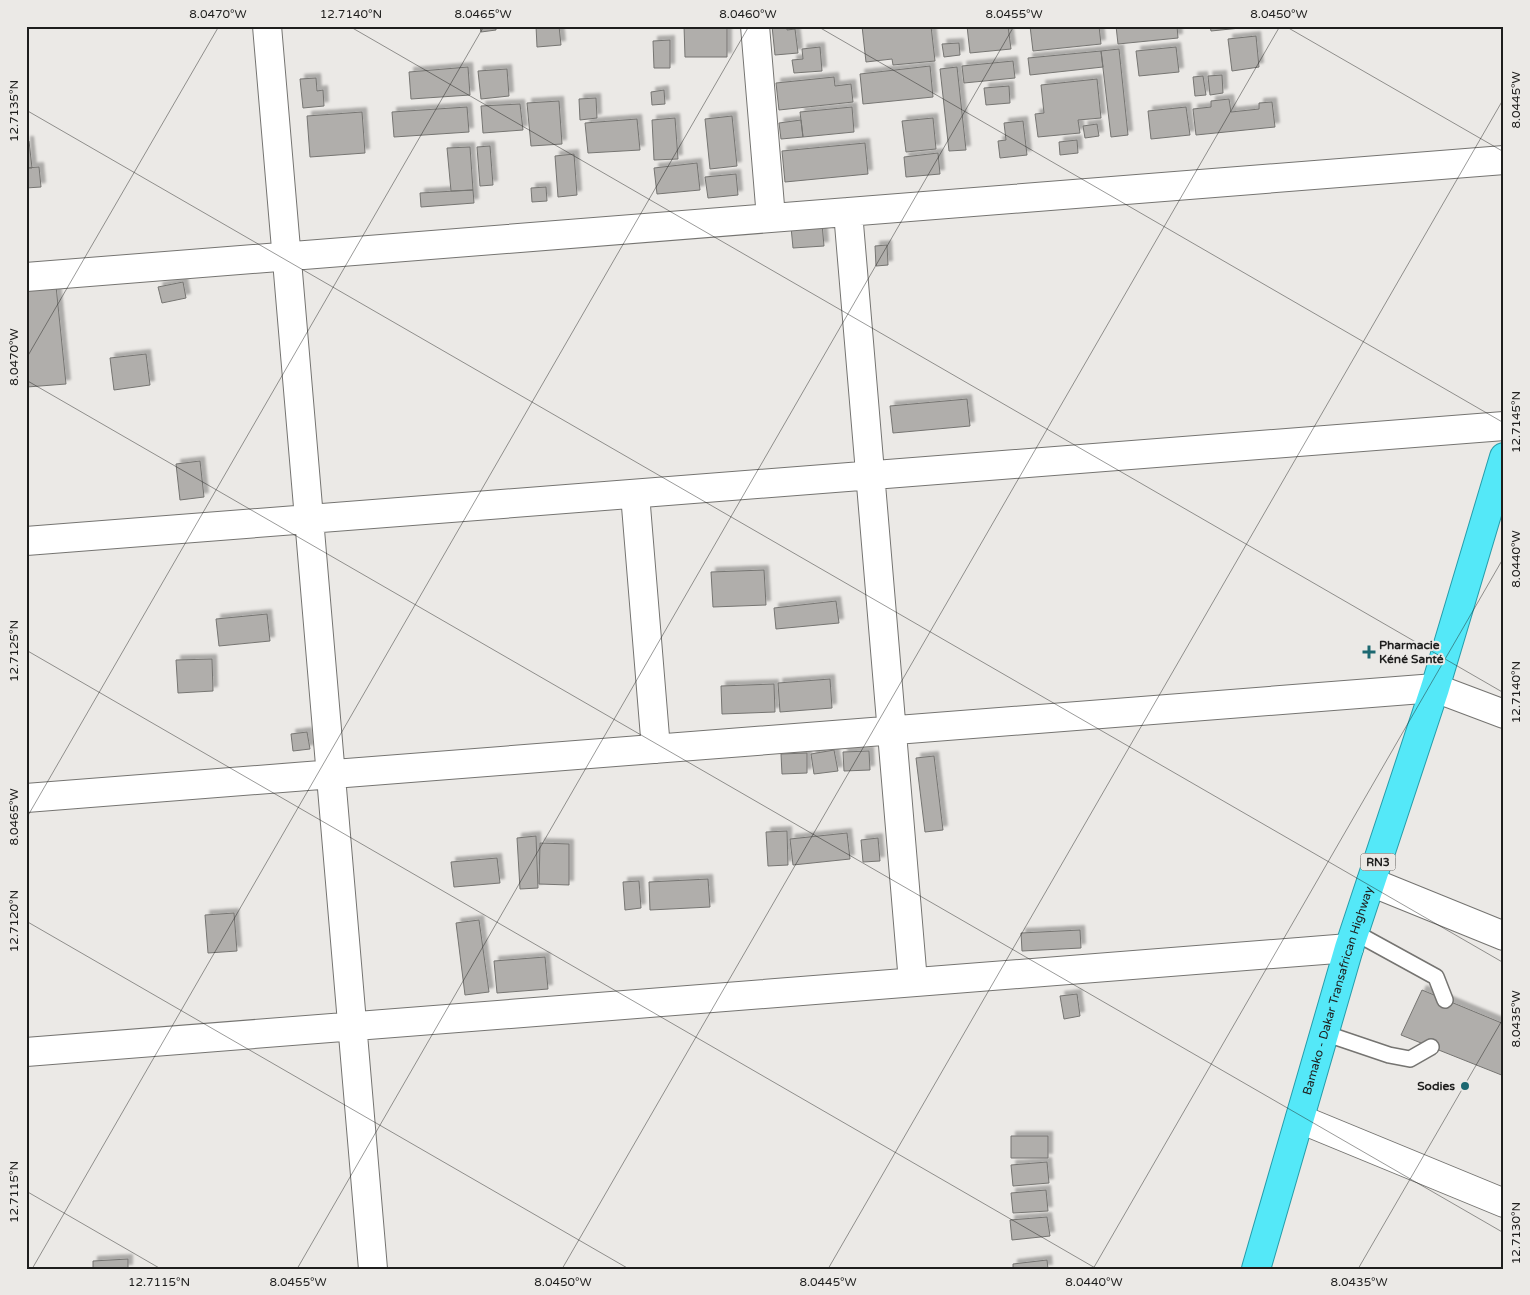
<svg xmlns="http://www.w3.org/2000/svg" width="1530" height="1295" font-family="'Varela Round',sans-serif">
<defs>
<filter id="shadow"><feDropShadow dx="4.5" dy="-4.5" stdDeviation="1" flood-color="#0004"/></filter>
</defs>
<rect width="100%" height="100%" fill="#ebe9e6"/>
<path fill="#b0aeab" stroke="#767572" filter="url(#shadow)" d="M480,26H496V30L481,32Z
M536,26H559L561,45L537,47Z
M684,26H727V57H685Z
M772,26H787V30L795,29L798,53L775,55Z
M862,26H931L935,61L893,65L892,59L866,62Z
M967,26H1008L1011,49L970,53Z
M1030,26H1099L1101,44L1033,51Z
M1116,26H1177L1178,38L1118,44Z
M1210,26H1260L1211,31Z
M1256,36L1259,67L1232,71L1228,39Z
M670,40V68H654L653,41Z
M959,43L960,55L944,57L942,44Z
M820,47L822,71L794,73L792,60L803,59L802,49Z
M1176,47L1179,72L1139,76L1136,51Z
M1119,49L1128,135L1111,137L1101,51Z
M1101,51L1103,67L1030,75L1028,58Z
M1013,61L1015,78L964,83L962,66Z
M930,66L933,97L863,104L860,74Z
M468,67L470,95L411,99L409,72Z
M957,67L966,150L949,151L940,69Z
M507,69L509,96L481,99L478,71Z
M1222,75L1223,93L1210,95L1208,76Z
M1203,76L1206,95L1195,96L1193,77Z
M834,77L835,86L851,84L853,102L779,110L776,83Z
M316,78L317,91L323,90L324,106L303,108L300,79Z
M1097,79L1101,118L1078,120L1080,133L1038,137L1035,114L1044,113L1041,85Z
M1009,86L1010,103L986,105L984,88Z
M664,90L665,104L652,105L651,92Z
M596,98L597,118L580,120L579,99Z
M1229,99L1231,112L1259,109V103L1272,102L1275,127L1196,135L1193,109L1211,107V101Z
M559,101L562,144L531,146L527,103Z
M520,104L523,130L483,133L481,106Z
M467,107L469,132L394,137L392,112Z
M852,107L854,132L803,137L800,112Z
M1186,107L1190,135L1151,139L1148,111Z
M362,112L365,153L310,157L307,116Z
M732,116L737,166L710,169L705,119Z
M675,118L678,159L654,160L652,120Z
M933,118L936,149L906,152L902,121Z
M637,119L640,150L588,153L585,123Z
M801,120L803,137L781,139L779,123Z
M1023,121L1027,155L1000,158L998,141L1006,140L1004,123Z
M1097,124L1099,136L1085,138L1083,126Z
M1077,140L1078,153L1060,155L1059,142Z
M26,141H29L32,168H26Z
M865,143L868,174L785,182L782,151Z
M490,146L493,185L480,186L477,147Z
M470,147L473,190L451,191L447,148Z
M938,153L940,174L906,177L904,157Z
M574,154L577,195L558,197L555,156Z
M697,163L700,190L657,194L654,168Z
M39,167L41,187L26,188V168Z
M736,174L738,195L708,198L705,177Z
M546,187L547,201L532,202L531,188Z
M473,190L474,203L421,207L420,193Z
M822,224L824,246L793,248L791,227Z
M887,245L888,265L876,266L875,246Z
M183,282L186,298L162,303L158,287Z
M56,286L66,384L27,387L26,288Z
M146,354L150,385L114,390L110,358Z
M967,399L970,426L893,433L890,406Z
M200,461L204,497L180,500L176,464Z
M764,570L766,605L713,607L711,572Z
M836,601L839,623L776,629L774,608Z
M267,614L270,641L219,646L216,619Z
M212,659L213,691L178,693L176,660Z
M830,679L832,708L780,712L778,683Z
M774,684L775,712L722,714L721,686Z
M307,732L310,749L293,751L291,734Z
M834,750L838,771L814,774L811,754Z
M869,751L870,770L844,771L843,752Z
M807,753V773L782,774L781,754Z
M934,756L943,830L925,832L916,758Z
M787,831L788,865L768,866L766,832Z
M847,833L850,859L793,865L790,839Z
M536,836L538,888L520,889L517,838Z
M878,838L880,861L863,862L861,840Z
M540,843L569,844V885L539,884Z
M497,858L500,883L454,887L451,862Z
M708,879L710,907L650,910L649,882Z
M639,881L641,908L625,910L623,882Z
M234,913L237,951L208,953L205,915Z
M479,920L489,992L465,995L456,923Z
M1080,930L1081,948L1022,951L1021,933Z
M545,957L548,989L497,993L494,961Z
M1422,990L1504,1024V1076L1401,1035Z
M1077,994L1080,1016L1064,1019L1060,996Z
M1011,1136H1048V1158H1011Z
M1047,1162L1049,1183L1013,1186L1011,1165Z
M1046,1190L1048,1211L1013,1213L1011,1193Z
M1047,1217L1050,1236L1012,1240L1010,1220Z
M128,1259V1269H93V1261Z
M1047,1260L1048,1269H1013V1264Z"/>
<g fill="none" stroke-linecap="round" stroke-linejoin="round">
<g stroke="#757471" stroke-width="18">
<path id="service" d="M1354,932L1436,977L1445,1000
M1324,1033L1389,1055L1410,1059L1431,1047"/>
</g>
<g stroke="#757471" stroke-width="30">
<path id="minor" d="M267,26L373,1269
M755,26L771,218
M848,212L913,982
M26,277L1504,160
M635,494L656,749
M26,541L1504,426
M26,798L1435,688L1504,714
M1371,882L1504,936
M26,1052L1349,948
M1300,1119L1504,1203"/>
</g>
<g stroke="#269dab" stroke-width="30">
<g id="trunk">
<path id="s1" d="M1256,1269L1349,948L1435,688L1504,457"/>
</g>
</g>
<use href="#service" stroke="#fff" stroke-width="15"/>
<use href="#minor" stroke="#fff" stroke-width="28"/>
<use href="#trunk" stroke="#54e8f8" stroke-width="28"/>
</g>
<path fill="none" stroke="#1e1e1d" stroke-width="1" stroke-opacity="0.45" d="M349,26L1504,693M817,26L1504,423M1285,26L1504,152M26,110L1504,963M26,359L219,26M26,380L1504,1233M26,650L1097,1269M26,819L484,26M26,921L629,1269M26,1191L161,1269M32,1269L749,26M297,1269L1014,26M562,1269L1280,26M828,1269L1504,98M1093,1269L1504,557M1358,1269L1504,1017"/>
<g fill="#1c6871" stroke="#ebe9e6" stroke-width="2">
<path d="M1366.5 644.5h5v5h5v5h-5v5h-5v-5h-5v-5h5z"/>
<circle cx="1465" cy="1086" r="5"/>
</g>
<g text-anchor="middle" stroke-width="4" stroke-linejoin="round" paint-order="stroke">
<rect fill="#ebe9e6" stroke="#5c5b59" stroke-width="1" x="1360.5" y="853.5" width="35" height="17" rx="4"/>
<g font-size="11" font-weight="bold" fill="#1e1e1d">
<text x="1378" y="866">RN3</text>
</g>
<g font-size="12" font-weight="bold" fill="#1e1e1d" stroke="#ebe9e6" text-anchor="start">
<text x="1379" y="649">Pharmacie<tspan x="1379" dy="14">Kéné Santé</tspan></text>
<text x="1455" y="1090" text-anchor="end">Sodies</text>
</g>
<g font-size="12" fill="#1e1e1d" stroke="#ebe9e6">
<text dy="4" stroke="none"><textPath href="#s1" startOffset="290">Bamako - Dakar Transafrican Highway</textPath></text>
</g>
</g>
<rect width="1530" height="1295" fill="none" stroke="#ebe9e6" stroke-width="55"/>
<rect x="28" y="28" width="1474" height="1240" fill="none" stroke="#1e1e1d" stroke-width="2"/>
<g font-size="12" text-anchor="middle" fill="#1e1e1d">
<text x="218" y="18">8.0470°W</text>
<text x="351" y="18">12.7140°N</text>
<text x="483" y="18">8.0465°W</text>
<text x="748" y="18">8.0460°W</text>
<text x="1014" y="18">8.0455°W</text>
<text x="1279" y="18">8.0450°W</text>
<text transform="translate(1516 100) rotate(-90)" y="4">8.0445°W</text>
<text transform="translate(14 111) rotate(-90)" y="4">12.7135°N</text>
<text transform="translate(14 357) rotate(-90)" y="4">8.0470°W</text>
<text transform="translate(1516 422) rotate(-90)" y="4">12.7145°N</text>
<text transform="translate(1516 559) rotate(-90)" y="4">8.0440°W</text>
<text transform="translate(14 651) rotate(-90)" y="4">12.7125°N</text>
<text transform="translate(1516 692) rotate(-90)" y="4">12.7140°N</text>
<text transform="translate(14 817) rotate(-90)" y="4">8.0465°W</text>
<text transform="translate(14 921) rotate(-90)" y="4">12.7120°N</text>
<text transform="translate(1516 1019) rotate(-90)" y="4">8.0435°W</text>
<text transform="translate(14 1192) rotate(-90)" y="4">12.7115°N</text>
<text transform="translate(1516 1233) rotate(-90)" y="4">12.7130°N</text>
<text x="159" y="1286">12.7115°N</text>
<text x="298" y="1286">8.0455°W</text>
<text x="563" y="1286">8.0450°W</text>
<text x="828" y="1286">8.0445°W</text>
<text x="1094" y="1286">8.0440°W</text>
<text x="1359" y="1286">8.0435°W</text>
</g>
</svg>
